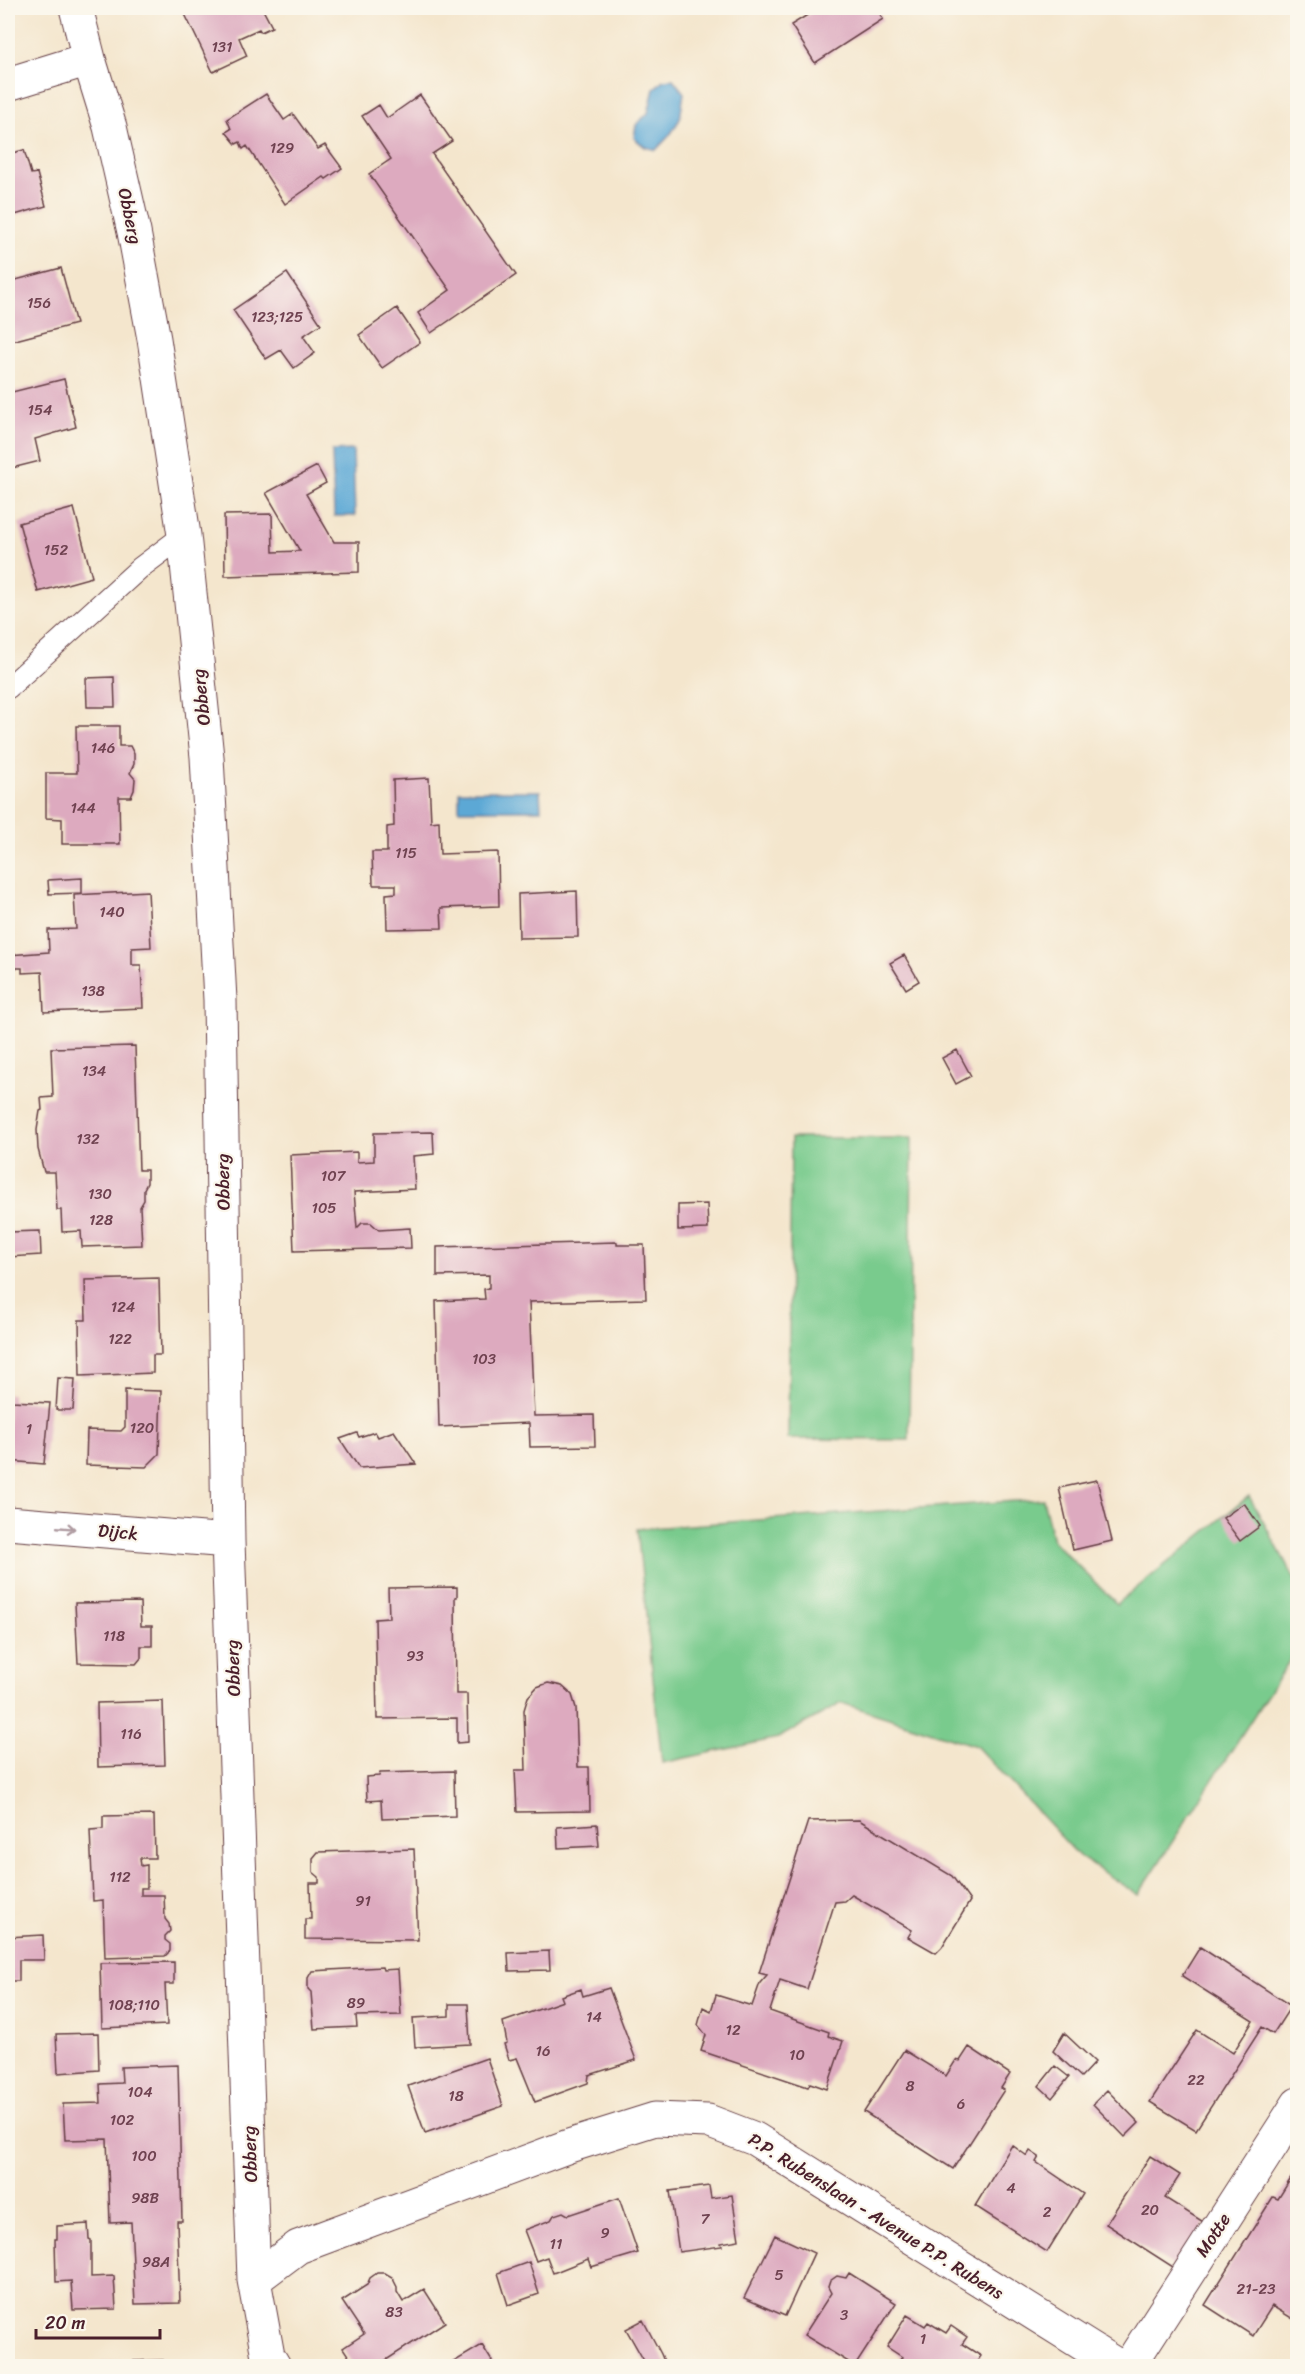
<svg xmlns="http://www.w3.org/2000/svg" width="1305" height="2374" font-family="Sriracha,sans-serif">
<rect width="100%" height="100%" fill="#fbf7ec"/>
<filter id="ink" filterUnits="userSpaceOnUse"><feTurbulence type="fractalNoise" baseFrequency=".0167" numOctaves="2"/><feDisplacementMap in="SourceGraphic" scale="12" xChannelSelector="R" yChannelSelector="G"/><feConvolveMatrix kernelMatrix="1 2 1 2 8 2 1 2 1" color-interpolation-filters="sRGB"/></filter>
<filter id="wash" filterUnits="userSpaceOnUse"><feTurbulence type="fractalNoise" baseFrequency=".008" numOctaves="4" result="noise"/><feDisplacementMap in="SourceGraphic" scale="24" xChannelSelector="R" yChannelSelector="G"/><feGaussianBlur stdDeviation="1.35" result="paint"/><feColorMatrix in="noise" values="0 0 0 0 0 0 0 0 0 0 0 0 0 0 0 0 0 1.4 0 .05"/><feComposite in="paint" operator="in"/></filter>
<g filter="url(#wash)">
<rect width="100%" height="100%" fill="#f4e6cd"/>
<path fill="#79cb8d" stroke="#62755c" stroke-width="1.5" d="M791,1138H912L909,1440L788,1439Z
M1249,1496L1297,1583V1649L1138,1895L1080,1857L976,1746L842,1703L778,1738L662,1763L637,1529L1043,1499L1053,1541L1117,1604Z"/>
<path fill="#5ca8d5" stroke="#536480" stroke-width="1.5" d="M673,79L684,93L680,119L670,135L656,150L645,147L634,138L636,125L648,113L654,89L663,80Z
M353,450L355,516H334L332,451Z
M459,791H540L541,810H459Z"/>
<g id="blocks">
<path fill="#ddaabf" d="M182,8H262L272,27L261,32L259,29L239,38L247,56L213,72Z
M819,8H876L883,19L815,63L791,25Z
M266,94L284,120L293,114L318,149L325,145L342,168L326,179L324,177L285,204L247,146L243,149L240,142L236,144L226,132L231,129L227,119Z
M420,95L452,141L432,154L516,275L431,333L418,313L450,290L369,174L391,159L362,116L379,105L387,118Z
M24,150L31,174L37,173L46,206L8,217V154Z
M61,268L76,324L8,342V282Z
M287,273L321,324L303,336L315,353L294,368L281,350L266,359L233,310Z
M397,308L420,342L382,368L359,335Z
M64,379L76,427L35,439L40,461L8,469V393Z
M317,466L326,483L306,494L334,542H359V572L225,576L224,515L272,514L273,552L300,551L266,493Z
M74,508L92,577L38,592L19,523Z
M114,677L115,707H87L86,678Z
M76,726H119V746H130L134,754V764L130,773L135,779L134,790L131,797H119L120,844H62V819L46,818V773H77Z
M429,778L431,822L439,821L440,854L498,852L499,906L441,908L442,928L387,929L386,894L396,893V885H373L372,852H387V827L394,826L393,780Z
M82,878V893L49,894L48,880Z
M148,891L151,947L132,948V965H141L143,1008L44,1012L42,972L22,973V968H8V955L49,952L48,930L76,929L74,895Z
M577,891L578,937L519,938L518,894Z
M904,955L919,981L906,989L890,963Z
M135,1046L139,1170H147V1183L144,1189V1200L140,1207L142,1245L82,1247L81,1231L62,1232L61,1210H57L55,1172H44L38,1149L37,1130L40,1111L42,1110L41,1098L53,1097L51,1048Z
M957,1050L971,1076L956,1084L942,1058Z
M433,1132L434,1154L413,1156L415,1189L354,1192L357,1228L362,1223H371L379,1230L410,1228L411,1248L294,1251L290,1155L357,1152V1162L374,1161V1133Z
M707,1204L708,1229L678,1230V1205Z
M40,1231L41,1255L8,1257V1232Z
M617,1242V1245H644L646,1299L529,1302L534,1416L594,1415L595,1446L530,1447L529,1423L439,1427L436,1301L485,1299L484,1289L489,1288V1275L437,1276V1247Z
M159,1278L161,1355H153V1373L80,1376L79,1320H86L85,1280Z
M58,1378L75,1379L73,1410H56Z
M125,1390L161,1391L159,1454L146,1467L86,1465L87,1430L121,1431L125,1427Z
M8,1394H12V1401L50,1403L44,1464L8,1461Z
M394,1431L416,1464L359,1468L340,1439L357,1433L359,1437L375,1432L378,1437Z
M1097,1480L1112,1541L1073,1550L1059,1488Z
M1244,1503L1260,1526L1240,1541L1223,1518Z
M457,1587V1597H455L456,1694H467L468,1742L457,1743V1718L377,1719L375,1619L389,1618L388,1588Z
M140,1602L141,1626H152V1646H141V1658L136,1664L78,1663L75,1603Z
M548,1683L562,1686L572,1695L576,1708L578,1767H589L590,1811L517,1812L515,1770H526L524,1710L528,1697L537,1687Z
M163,1701L165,1765L98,1767L97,1703Z
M454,1771L455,1816L382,1819L381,1800L367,1801L366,1777L379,1776L380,1773Z
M154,1815L155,1858H140L141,1866L147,1865V1888H141V1895H164L165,1919L169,1924L170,1931L165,1936V1940L170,1944V1951L165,1956L105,1958L103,1900L93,1901L90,1830L103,1829V1816Z
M859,1820L952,1876L970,1901L942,1947L936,1953L908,1937L912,1930L852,1895L845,1901L835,1902L807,1989L780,1980L770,2011L829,2032L828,2036L843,2041L827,2089L810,2083L808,2087L701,2051L706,2035L698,2025L703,2007L711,2011L716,1995L752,2006L760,1983L767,1975L759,1973L808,1821Z
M597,1824L599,1846L558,1848L557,1827Z
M414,1849L418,1940L305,1939V1919H311L310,1883H319V1877L313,1872V1858L318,1852Z
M43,1935L44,1960H19V1981H8V1937Z
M1200,1947L1291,2006L1273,2034L1262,2027L1196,2130L1150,2102L1197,2030L1233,2053L1253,2021L1182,1976Z
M549,1951L550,1970L509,1971L508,1953Z
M174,1962V1984H165L167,2025L102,2028L100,1963Z
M382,1967L383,1970L398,1969L401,2015L356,2016L357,2027L314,2029L311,1992L308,1989V1978L312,1971Z
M609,1988L636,2060L589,2075L588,2083L535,2102L517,2058L509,2060L504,2044L507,2043L503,2022L563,2001L561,1996L581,1989L583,1996Z
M449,2004H468L470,2044L415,2047L413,2018L449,2016Z
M98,2033L99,2070L58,2073L56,2034Z
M1064,2033L1095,2062L1081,2077L1053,2051Z
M969,2047L1010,2074L1001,2088L1004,2090L953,2169L864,2112L904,2050L946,2076L956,2060L960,2061Z
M487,2058L503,2106L425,2133L408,2086Z
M178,2065L182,2221H177L180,2303L135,2304L131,2222L110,2223L107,2139L65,2140L63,2104L101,2103L100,2084L122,2083L121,2067Z
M1055,2066L1069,2077L1052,2098L1039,2086Z
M1107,2090L1139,2123L1125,2137L1093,2104Z
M1012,2145L1027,2156L1030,2151L1039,2157L1036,2162L1083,2194L1047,2252L975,2206Z
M1150,2156L1180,2175L1165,2198L1205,2223L1176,2269L1106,2224Z
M1293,2175L1298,2179V2322L1272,2306L1253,2336L1205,2305L1273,2197L1278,2199Z
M709,2186L711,2198L732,2195L739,2240L721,2243L722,2246L679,2252L670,2191Z
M619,2198L638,2253L591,2267L588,2259L553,2273L547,2257L536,2261L524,2230L551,2220L554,2215L563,2212L568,2215Z
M88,2224L89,2239L91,2240V2277L114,2276L116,2309L73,2310L71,2281L56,2282L55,2239H57V2226Z
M775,2235L814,2253L785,2316L744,2298Z
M529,2262L539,2294L508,2305L498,2273Z
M377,2273H385L392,2277L397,2287V2292L403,2302L424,2289L445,2322L377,2366H355L343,2348L364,2334L342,2301L367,2285L370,2278Z
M849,2273L896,2303L855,2366L804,2335L831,2293L828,2287L830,2281L837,2276L846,2278Z
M907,2315L925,2326L928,2322L946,2333L951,2326L967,2337L962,2344L981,2356L974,2366H896L902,2357L887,2347Z
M643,2320L661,2354L666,2366H647L626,2329Z
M482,2345L495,2366H447Z
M163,2360V2366H101V2362Z"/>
</g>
</g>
<g filter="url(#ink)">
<use href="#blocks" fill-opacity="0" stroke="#643d43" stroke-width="1.5"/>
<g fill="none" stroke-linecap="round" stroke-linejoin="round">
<g stroke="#643d43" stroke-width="23">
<path id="service" d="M8,688L140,568L184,535"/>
</g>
<g stroke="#643d43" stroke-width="35">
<path id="minor" d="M76,8L89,59L110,127L134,232L154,339L184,535L207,757L220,1000L228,1541L254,2280L268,2356L274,2366
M8,84L89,59
M8,1523L228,1541
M254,2280L298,2247L569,2146L655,2119L708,2121L755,2139L1118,2366
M1129,2366L1298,2104"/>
</g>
<use href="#service" stroke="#fff" stroke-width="21"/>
<use href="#minor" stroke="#fff" stroke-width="33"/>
</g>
<defs><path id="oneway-shaft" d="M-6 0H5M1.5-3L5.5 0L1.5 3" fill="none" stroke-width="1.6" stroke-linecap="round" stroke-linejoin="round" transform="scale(1.5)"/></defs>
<use stroke="#ae9aa0" href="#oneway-shaft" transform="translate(66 1528) rotate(5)"/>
</g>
<g text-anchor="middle" stroke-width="4.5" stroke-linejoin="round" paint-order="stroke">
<g font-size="15" fill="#6f4250">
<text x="222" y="52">131</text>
<text x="282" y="153">129</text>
<text x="39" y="308">156</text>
<text x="277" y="322">123;125</text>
<text x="40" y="415">154</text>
<text x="56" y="555">152</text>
<text x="103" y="753">146</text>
<text x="83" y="813">144</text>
<text x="406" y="858">115</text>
<text x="112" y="917">140</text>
<text x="93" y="996">138</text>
<text x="94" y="1076">134</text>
<text x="88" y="1144">132</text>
<text x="333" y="1181">107</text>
<text x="100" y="1199">130</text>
<text x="324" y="1213">105</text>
<text x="101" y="1225">128</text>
<text x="123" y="1312">124</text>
<text x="120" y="1344">122</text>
<text x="484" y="1364">103</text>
<text x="142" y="1433">120</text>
<text x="29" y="1434">1</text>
<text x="114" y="1641">118</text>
<text x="415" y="1661">93</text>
<text x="131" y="1739">116</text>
<text x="120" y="1882">112</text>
<text x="363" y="1906">91</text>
<text x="356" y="2008">89</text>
<text x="134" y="2010">108;110</text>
<text x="594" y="2022">14</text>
<text x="733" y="2035">12</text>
<text x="543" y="2056">16</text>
<text x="797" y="2060">10</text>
<text x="1196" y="2085">22</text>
<text x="910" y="2091">8</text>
<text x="140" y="2097">104</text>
<text x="456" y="2101">18</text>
<text x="961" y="2109">6</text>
<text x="122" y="2125">102</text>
<text x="144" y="2161">100</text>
<text x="1011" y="2193">4</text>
<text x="145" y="2203">98B</text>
<text x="1150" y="2215">20</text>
<text x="1047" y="2217">2</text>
<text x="705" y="2224">7</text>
<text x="605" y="2238">9</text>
<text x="556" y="2249">11</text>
<text x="156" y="2267">98A</text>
<text x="779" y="2280">5</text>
<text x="1256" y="2294">21-23</text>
<text x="394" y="2317">83</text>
<text x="844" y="2320">3</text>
<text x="923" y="2344">1</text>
</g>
<g font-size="18" fill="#4a1f2b" stroke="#fbf7ec">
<text transform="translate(130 216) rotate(78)" y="6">Obberg</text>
<text transform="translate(201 697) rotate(-96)" y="6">Obberg</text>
<text transform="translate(223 1182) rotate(-91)" y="6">Obberg</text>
<text transform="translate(118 1532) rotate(5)" y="6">Dijck</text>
<text transform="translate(233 1668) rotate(-92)" y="6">Obberg</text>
<text transform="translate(250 2154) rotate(-92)" y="6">Obberg</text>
<text transform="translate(876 2216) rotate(32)" y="6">P.P. Rubenslaan - Avenue P.P. Rubens</text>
<text transform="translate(1213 2235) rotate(-57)" y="6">Motte</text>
</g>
</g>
<rect width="1305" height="2374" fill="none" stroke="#fbf7ec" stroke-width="30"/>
<path d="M36 2329v9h124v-9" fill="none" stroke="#4a1f2b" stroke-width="3"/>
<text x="45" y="2329" font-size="18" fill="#4a1f2b" stroke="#fbf7ec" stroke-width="4.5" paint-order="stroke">20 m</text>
</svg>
